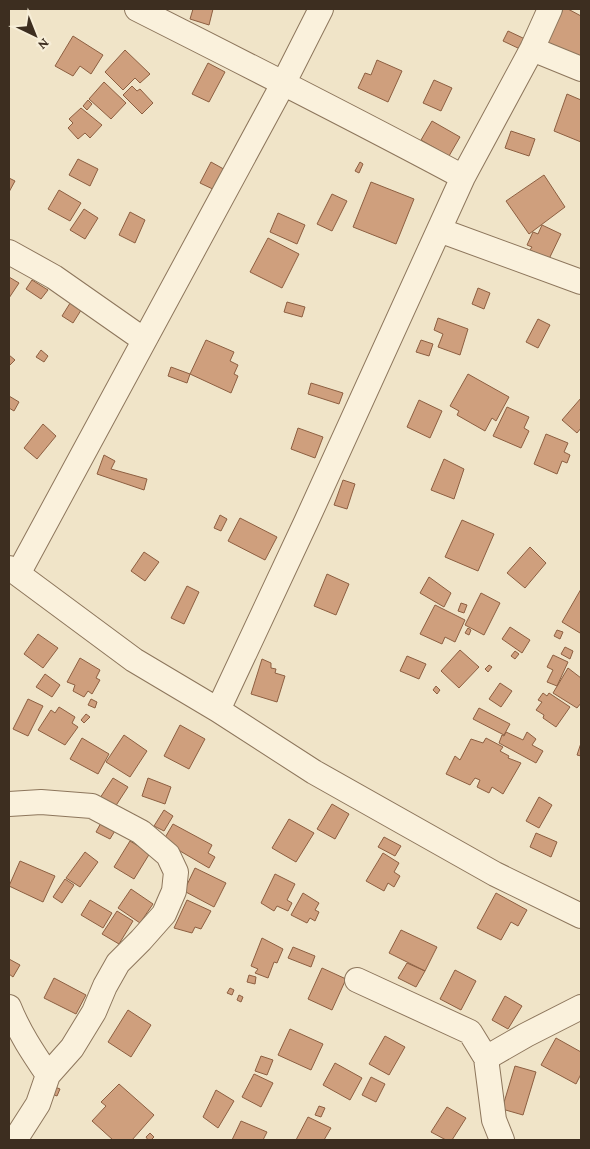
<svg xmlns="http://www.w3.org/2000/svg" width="590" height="1149" font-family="'Crimson Pro',serif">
<rect width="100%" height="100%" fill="#f0e4c8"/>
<path fill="#cf9f7d" stroke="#8d5f41" d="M193,9H213L209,25L190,19Z
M563,9H568L581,16V60L547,43Z
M508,31L525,39L520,49L503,41Z
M73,36L103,55L91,74L80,66L73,76L55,66Z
M125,50L150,74L140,83L135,78L123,90L105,72Z
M377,60L402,71L388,102L358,88L365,73L371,75Z
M208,63L225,72L209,102L192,94Z
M434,80L452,88L441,111L423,103Z
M104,82L126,103L111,119L89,99Z
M132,86L137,91L140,89L153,103L142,114L123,95Z
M567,94L581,100V142L554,131Z
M88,100L92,104L87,110L83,106Z
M81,108L102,125L90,138L85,133L78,139L68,128L73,123L69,119Z
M432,121L460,137L449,156L421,140Z
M511,131L535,139L529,156L505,148Z
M78,159L98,169L90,186L69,175Z
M211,162L229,172L219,192L200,183Z
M360,162L363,164L359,173L355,171Z
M544,175L565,207L529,234L506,201Z
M9,178L15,181L9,192Z
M371,182L414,199L396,244L353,227Z
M59,190L81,203L70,221L48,209Z
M332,194L347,201L332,231L317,224Z
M84,209L98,218L85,239L70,230Z
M130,212L145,220L135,243L119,235Z
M278,213L305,225L297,244L270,232Z
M542,225L561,234L549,259L530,250L532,247L527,245L533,232L538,234Z
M268,238L299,254L282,288L250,272Z
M9,277L19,283L9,298Z
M32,280L48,290L41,299L26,289Z
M478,288L490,293L484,309L472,304Z
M72,300L83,307L73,323L62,316Z
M287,302L305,307L302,317L284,312Z
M438,318L468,329L460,355L438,347L443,334L434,330Z
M538,319L550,325L538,348L526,342Z
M206,340L234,352L230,361L238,365L234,374L238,376L231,393L190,374Z
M421,340L433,344L429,356L416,352Z
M41,350L48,356L44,362L36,357Z
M9,355L15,360L9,366Z
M171,367L190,374L187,383L168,376Z
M468,374L509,397L496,421L492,418L485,431L457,415L459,411L450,406Z
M311,383L343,393L339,404L308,394Z
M9,396L19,402L14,411L9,408Z
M581,398V428L577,433L562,420Z
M419,400L442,411L430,438L407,427Z
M507,407L529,417L524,428L529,431L521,448L493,436Z
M43,424L56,436L37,459L24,448Z
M298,428L323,437L315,458L291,449Z
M546,434L568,443L564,452L570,455L567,463L562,461L557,474L534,464Z
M104,455L115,461L111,469L147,479L144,490L97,474Z
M444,459L464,469L454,499L431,490Z
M343,480L355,484L347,509L334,505Z
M220,515L227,519L221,531L214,528Z
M240,518L277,537L265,560L228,541Z
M462,520L494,534L478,571L445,557Z
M530,547L546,563L525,588L507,573Z
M144,552L159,562L145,581L131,571Z
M327,574L349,584L336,615L314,606Z
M429,577L451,593L444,607L420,593Z
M187,586L199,592L184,624L171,618Z
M581,589V632L580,633L562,622Z
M481,593L500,603L484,635L465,625Z
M461,603L467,605L464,613L458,611Z
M435,605L465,620L455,642L445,637L442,644L420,634Z
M510,627L530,640L522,653L502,639Z
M468,628L471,630L469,635L465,633Z
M557,630L563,632L560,639L554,636Z
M38,634L58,648L43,668L24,654Z
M565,647L573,651L570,659L561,654Z
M460,650L479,667L459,688L441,671Z
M515,651L519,654L515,659L511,656Z
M553,655L568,662L557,686L547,682L553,670L547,667Z
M407,656L426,664L419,679L400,671Z
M80,658L100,670L96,678L100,680L92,694L88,691L84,697L73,691L75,685L67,682Z
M262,659L271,663V668L276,669L275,673L285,676L277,702L251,694Z
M489,665L492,667L488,672L485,669Z
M568,668L581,678V703L577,708L553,693Z
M45,674L60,685L52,697L36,687Z
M500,683L512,691L501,707L489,699Z
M436,686L440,690L437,694L433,690Z
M543,693L547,696L549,693L570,707L556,727L543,718L544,715L536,710L542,702L538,700Z
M28,699L43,706L28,736L13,729Z
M91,699L97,702L95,708L88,705Z
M59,707L75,717L72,723L78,727L65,745L38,730L51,710L55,713Z
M479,708L510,724L504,735L473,719Z
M86,714L90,717L84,723L81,720Z
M180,725L205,739L189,769L164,756Z
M506,732L523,740L527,732L536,739L532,745L543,751L536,763L499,743L502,735L504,736Z
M124,735L147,751L130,777L106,762Z
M82,738L109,754L98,774L70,759Z
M486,738L503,747L500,751L509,756L508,758L521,763L503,794L492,787L489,793L477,787L480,780L475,778L470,785L446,774L455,756L460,760L471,739L483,743Z
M581,743V756L577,755Z
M113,778L128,787L115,807L100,798Z
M148,778L171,787L165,804L142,796Z
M539,797L552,805L539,828L526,821Z
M332,804L349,814L335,839L317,829Z
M164,810L173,816L164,831L154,826Z
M289,819L314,833L296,862L272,848Z
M102,821L116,829L110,839L96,832Z
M173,824L212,845L208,853L215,857L209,868L163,841Z
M536,833L557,842L551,857L530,847Z
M384,837L401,846L395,856L378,847Z
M130,841L150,853L134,879L114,867Z
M85,852L98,862L80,887L66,878Z
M383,853L399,863L394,872L400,876L394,887L388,883L384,891L366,881Z
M20,861L55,876L43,902L9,886Z
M195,868L226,883L214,907L184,891Z
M275,874L295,884L287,900L292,903L288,911L277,906L274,911L261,903Z
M65,879L74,885L62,903L53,897Z
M131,889L153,904L140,923L118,908Z
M303,893L319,903L315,910L319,912L315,921L310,918L307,923L291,915Z
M496,893L527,910L518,926L511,922L501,940L477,928Z
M90,900L112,913L103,928L81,915Z
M187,900L211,911L201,929L195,927L192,933L174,928Z
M117,911L133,921L119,944L102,934Z
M401,930L437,947L425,971L389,953Z
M262,938L283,949L277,963L274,962L268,978L255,973L258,969L251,966Z
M293,947L315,956L311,967L288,958Z
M9,959L20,965L13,977L9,974Z
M407,963L425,971L416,987L398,978Z
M322,968L346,979L332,1010L308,999Z
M455,970L476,981L461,1010L440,999Z
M249,975L256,977L255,984L247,982Z
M54,978L86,995L76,1014L44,998Z
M230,988L234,990L232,995L227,993Z
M239,995L243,997L241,1002L237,1000Z
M505,996L522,1006L508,1029L492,1020Z
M128,1010L151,1025L131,1057L108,1042Z
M290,1029L323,1044L311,1070L278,1055Z
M385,1036L405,1047L389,1075L369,1064Z
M556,1038L581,1052V1074L576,1084L541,1065Z
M261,1056L273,1060L267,1075L255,1071Z
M335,1063L362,1078L350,1100L323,1085Z
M515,1066L536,1072L523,1115L502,1109Z
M254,1074L273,1083L261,1107L242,1097Z
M371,1077L385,1084L376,1102L362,1095Z
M119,1084L154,1115L132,1140H113L92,1121L106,1106L101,1102Z
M50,1085L60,1089L57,1096L47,1092Z
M216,1090L234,1101L218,1128L203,1117Z
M319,1106L325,1108L321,1117L315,1115Z
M447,1107L466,1118L452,1140H446L431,1132Z
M308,1117L331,1128L324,1140H296Z
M241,1121L267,1132L263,1140H232Z
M150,1133L154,1137L151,1140H148L146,1137Z"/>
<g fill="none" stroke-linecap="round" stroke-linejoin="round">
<g stroke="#8d765c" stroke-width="26">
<path id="minor" d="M137,9C246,64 355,119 463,177
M532,49L581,69
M439,230L581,282
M9,252L54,277L144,340
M9,568L18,574L134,660L218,710L314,772L495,874L581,916
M18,574L283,84L321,9
M218,710L306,522L463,177L532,49L550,9
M9,804L41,802L92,806L141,832L168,855L176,872L174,891L164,914L141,940L118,963L105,986L94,1012L72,1048L48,1075
M357,980L470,1032L486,1058L494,1120L502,1140
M9,1007C19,1032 33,1053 48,1075L38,1104L15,1140
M486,1058L526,1035L581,1007"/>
</g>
<use href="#minor" stroke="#faf1dc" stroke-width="24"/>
</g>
<rect width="590" height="1149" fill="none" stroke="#3d2e20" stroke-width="20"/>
<g transform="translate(35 35) rotate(137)" stroke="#f7eed8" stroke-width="4" paint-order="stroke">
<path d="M0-4L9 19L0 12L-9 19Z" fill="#3d2e20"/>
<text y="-8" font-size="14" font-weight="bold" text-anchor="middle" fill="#3d2e20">N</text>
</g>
</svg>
